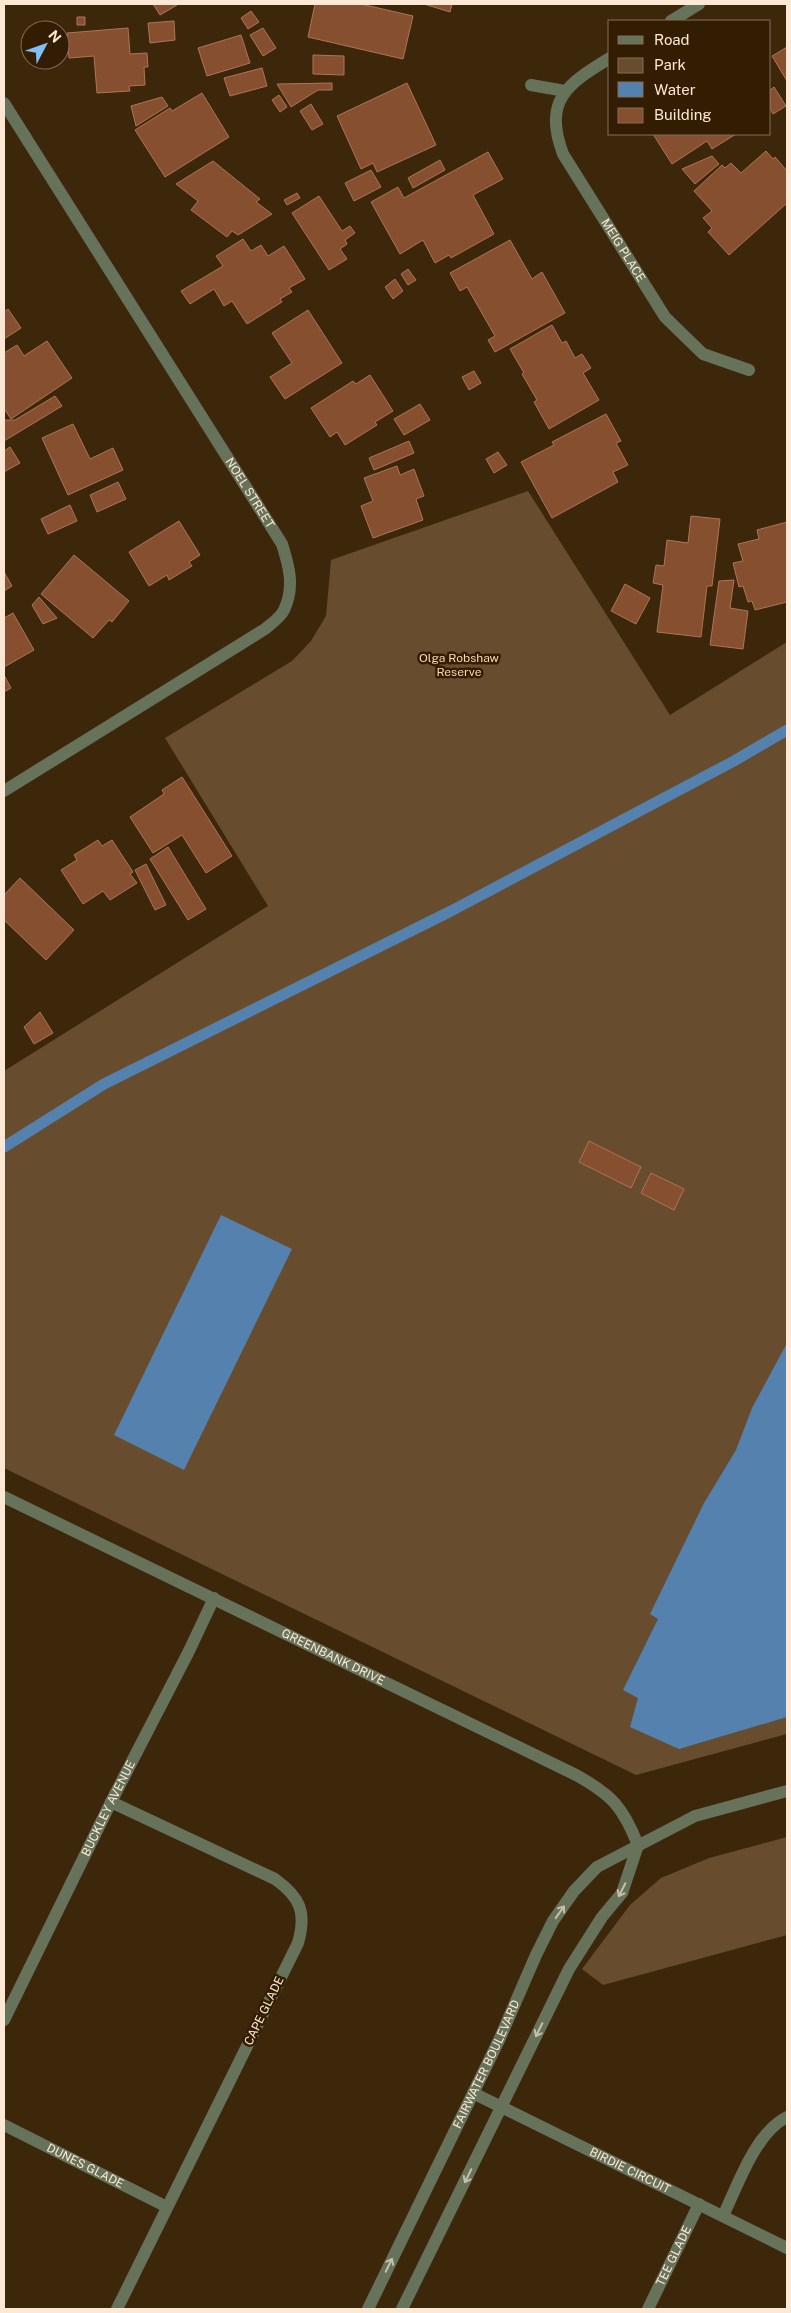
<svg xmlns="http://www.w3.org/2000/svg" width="791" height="2313" font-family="'Public Sans',sans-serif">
<rect width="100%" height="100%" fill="#3d270b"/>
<path fill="#674c2d" d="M528,491L670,715L787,642V1734L636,1775L4,1468V1071L268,906L165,738L292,661L311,641L326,616L331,560Z
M787,1837V1935L603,1985L582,1969L630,1905L661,1878L709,1858Z"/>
<path fill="#5581ae" d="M221,1215L292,1249L184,1470L114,1435Z
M787,1343V1717L679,1749L630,1727L638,1698L623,1690L658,1619L650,1614L704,1503L736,1450L752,1408Z"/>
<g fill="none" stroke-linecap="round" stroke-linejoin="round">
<path stroke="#5581ae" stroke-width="11" d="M4,1147L104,1084L451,911L734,761L787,730"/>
</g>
<path fill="#864f30" stroke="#af7455" d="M153,4H176L177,5L160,15Z
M315,4H361L413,16L403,59L308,37Z
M424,4H452L450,12Z
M251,11L259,22L248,29L241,18Z
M77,17H85V25H77Z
M174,21L175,40L150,43L148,23Z
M128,28L130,54L147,53L148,67H144L145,85L129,86L130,91L97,93L94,56L69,58L67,33Z
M263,28L276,48L263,56L250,35Z
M241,35L250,63L207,76L198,48Z
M787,47V81L772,56Z
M313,55L344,56V75L313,74Z
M262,68L267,86L230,96L224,78Z
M332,83V90H318L291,107L277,84Z
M407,83L436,145L377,172L373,163L361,169L337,116Z
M774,87L786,106L773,114L770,108V90Z
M202,93L229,137L165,177L135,130L170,108L172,111Z
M279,95L287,107L280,112L272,100Z
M162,97L168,106L136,126L131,106Z
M311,104L323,124L312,130L300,111Z
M653,134H736L712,149L707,141L672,164Z
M766,151L773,159L775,157L787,171V203L729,255L708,232L712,228L703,218L712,211L694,191L722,165L725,168L731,163L741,173Z
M488,152L503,179L473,195L494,234L451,258L449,255L435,263L423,240L400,254L371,202L398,187L404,198Z
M712,156L719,164L695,184L682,169Z
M440,160L445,170L413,188L408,178Z
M213,161L260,199L256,202L272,214L238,235L232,231L227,237L191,210L198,201L176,184Z
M371,170L381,187L354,201L345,183Z
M297,193L300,198L287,205L284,200Z
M319,196L342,231L350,226L355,233L345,240L347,244L340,249L347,259L329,270L292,213Z
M243,239L251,251L261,245L268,256L284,246L305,279L289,288L292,292L280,299L282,302L247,324L232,301L224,306L214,289L190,304L181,291L223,266L216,256Z
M510,240L532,279L542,272L565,313L495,352L488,340L495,336L467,287L460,291L450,273Z
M408,269L416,280L408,285L401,274Z
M395,279L403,291L393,299L385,287Z
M8,309L21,328L4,339V312Z
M308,310L342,363L285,399L270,377L292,363L272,333Z
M552,325L562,343L566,341L575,358L582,354L591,368L583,373L599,400L549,429L534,402L537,400L522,374L524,373L510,349Z
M47,341L72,378L11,419L4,409V353L17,345L24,356Z
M474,371L481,383L469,390L462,377Z
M370,375L393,411L375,422L377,425L345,445L337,432L330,437L311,408L353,381L356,384Z
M55,396L62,406L4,441V420H15Z
M420,404L430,420L404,435L394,419Z
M606,414L621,441L616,443L628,465L613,472L618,482L552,518L521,462L554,445L552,442Z
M73,424L90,459L113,448L123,470L68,495L42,438Z
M409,441L414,453L374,470L369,458Z
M10,447L20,463L4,472V451Z
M498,452L507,465L494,473L486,459Z
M397,466L400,475L414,469L424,496L416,499L423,520L373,538L361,506L373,501L364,478Z
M118,482L126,499L97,512L90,495Z
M70,505L77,521L48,534L41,519Z
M691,516L720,519L712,586H707L701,637L657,632L663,585L653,583L656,565L664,566L667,540L688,543Z
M179,521L200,555L189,562L192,566L169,580L167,575L149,586L129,552Z
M787,522V602L755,610L752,601L748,602L743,586L739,587L733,563L743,561L738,544L759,539L757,530Z
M74,555L129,601L112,622L109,620L93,638L41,594Z
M4,572L12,586L4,591Z
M734,580L730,608L748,611L743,649L710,645L719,581Z
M625,584L650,598L636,624L611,611Z
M39,597L57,618L43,624L32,605Z
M13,613L34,650L4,667V618Z
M4,675L11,688L4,692Z
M182,777L232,856L206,873L182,835L153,853L130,817L164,794L162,790Z
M98,840L102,846L112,840L133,872L130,874L137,883L110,900L103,891L83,904L61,870L77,860L74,855Z
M168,847L206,909L188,920L150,859Z
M146,864L166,905L155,910L135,870Z
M20,878L74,930L46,960L4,920V895Z
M40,1012L53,1033L34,1044L24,1027Z
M589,1141L641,1167L631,1188L579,1162Z
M651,1173L684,1189L674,1210L641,1193Z"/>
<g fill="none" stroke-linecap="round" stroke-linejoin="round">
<g stroke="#67725b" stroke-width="12">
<path d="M671,21L699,4"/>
<path id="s1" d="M610,58C567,84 543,100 563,154L665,317L703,354L749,370"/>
<path d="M531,85L565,91"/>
<path id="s2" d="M4,103L282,544C289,566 295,587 284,610C281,617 271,624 265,629L4,791"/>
<path id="s3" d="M4,1497L576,1775C612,1795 623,1807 638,1845"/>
<path d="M111,1802L275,1879C300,1897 307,1912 298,1943L117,2309"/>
<path id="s4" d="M4,2020L111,1802L189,1651L214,1598"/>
<path id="s5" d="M473,2093L787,2248"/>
<path id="s6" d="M4,2125L167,2207"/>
<path d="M723,2216C738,2185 755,2133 787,2117"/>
<path id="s7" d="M368,2309L500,2038L536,1955L553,1921L574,1891L597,1867L695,1816L787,1791"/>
<path d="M402,2309L569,1969L602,1917L622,1893L638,1845"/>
<path id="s8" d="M648,2309L699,2204"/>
</g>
</g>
<defs><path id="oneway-shaft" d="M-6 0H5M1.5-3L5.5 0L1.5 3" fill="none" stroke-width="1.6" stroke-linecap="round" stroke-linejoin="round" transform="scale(1.25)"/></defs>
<g stroke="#c8bfaa">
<use href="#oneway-shaft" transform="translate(622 1890) rotate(117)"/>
<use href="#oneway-shaft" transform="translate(560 1912) rotate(-55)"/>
<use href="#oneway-shaft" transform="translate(539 2030) rotate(116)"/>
<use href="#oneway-shaft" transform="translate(468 2176) rotate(116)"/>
<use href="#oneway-shaft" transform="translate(389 2265) rotate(-64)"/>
</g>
<g text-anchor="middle" stroke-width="5" stroke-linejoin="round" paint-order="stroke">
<g font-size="12" fill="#fce8d4" stroke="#321d02">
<text dy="4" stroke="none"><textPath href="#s1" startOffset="235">MEIG PLACE</textPath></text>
<text dy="4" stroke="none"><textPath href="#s2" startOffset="461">NOEL STREET</textPath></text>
<text dy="4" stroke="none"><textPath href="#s3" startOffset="366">GREENBANK DRIVE</textPath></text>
<text dy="4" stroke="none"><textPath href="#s4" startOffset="236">BUCKLEY AVENUE</textPath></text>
<text transform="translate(264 2011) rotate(-64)" y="4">CAPE GLADE</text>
<text dy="4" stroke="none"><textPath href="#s7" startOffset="272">FAIRWATER BOULEVARD</textPath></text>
<text dy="4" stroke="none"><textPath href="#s6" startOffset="91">DUNES GLADE</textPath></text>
<text dy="4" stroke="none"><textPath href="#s5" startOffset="175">BIRDIE CIRCUIT</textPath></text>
<text dy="4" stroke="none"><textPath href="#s8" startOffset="59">TEE GLADE</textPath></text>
</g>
<g font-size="12" fill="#fed8af" stroke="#321d02">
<text x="459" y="662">Olga Robshaw<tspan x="459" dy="14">Reserve</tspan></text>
</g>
</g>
<rect width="791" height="2313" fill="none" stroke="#fce8d4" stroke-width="10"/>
<rect x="608" y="20" width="162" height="115" fill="#321d02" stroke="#836e56"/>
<rect x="618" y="36" width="25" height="8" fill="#67725b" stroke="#836e56"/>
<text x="654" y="45" font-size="15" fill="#fce8d4">Road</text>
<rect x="618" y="58" width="25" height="15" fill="#674c2d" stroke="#836e56"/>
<text x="654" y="70" font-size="15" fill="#fce8d4">Park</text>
<rect x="618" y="82" width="25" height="15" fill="#5581ae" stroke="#836e56"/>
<text x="654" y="95" font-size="15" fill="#fce8d4">Water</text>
<rect x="618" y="108" width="25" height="15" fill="#864f30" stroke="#836e56"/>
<text x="654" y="120" font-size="15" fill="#fce8d4">Building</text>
<g transform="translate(45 45) rotate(49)"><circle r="24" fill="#321d02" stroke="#836e56"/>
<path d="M0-4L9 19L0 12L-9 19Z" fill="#80bdfa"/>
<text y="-8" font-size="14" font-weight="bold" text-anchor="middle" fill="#fce8d4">N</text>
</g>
</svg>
